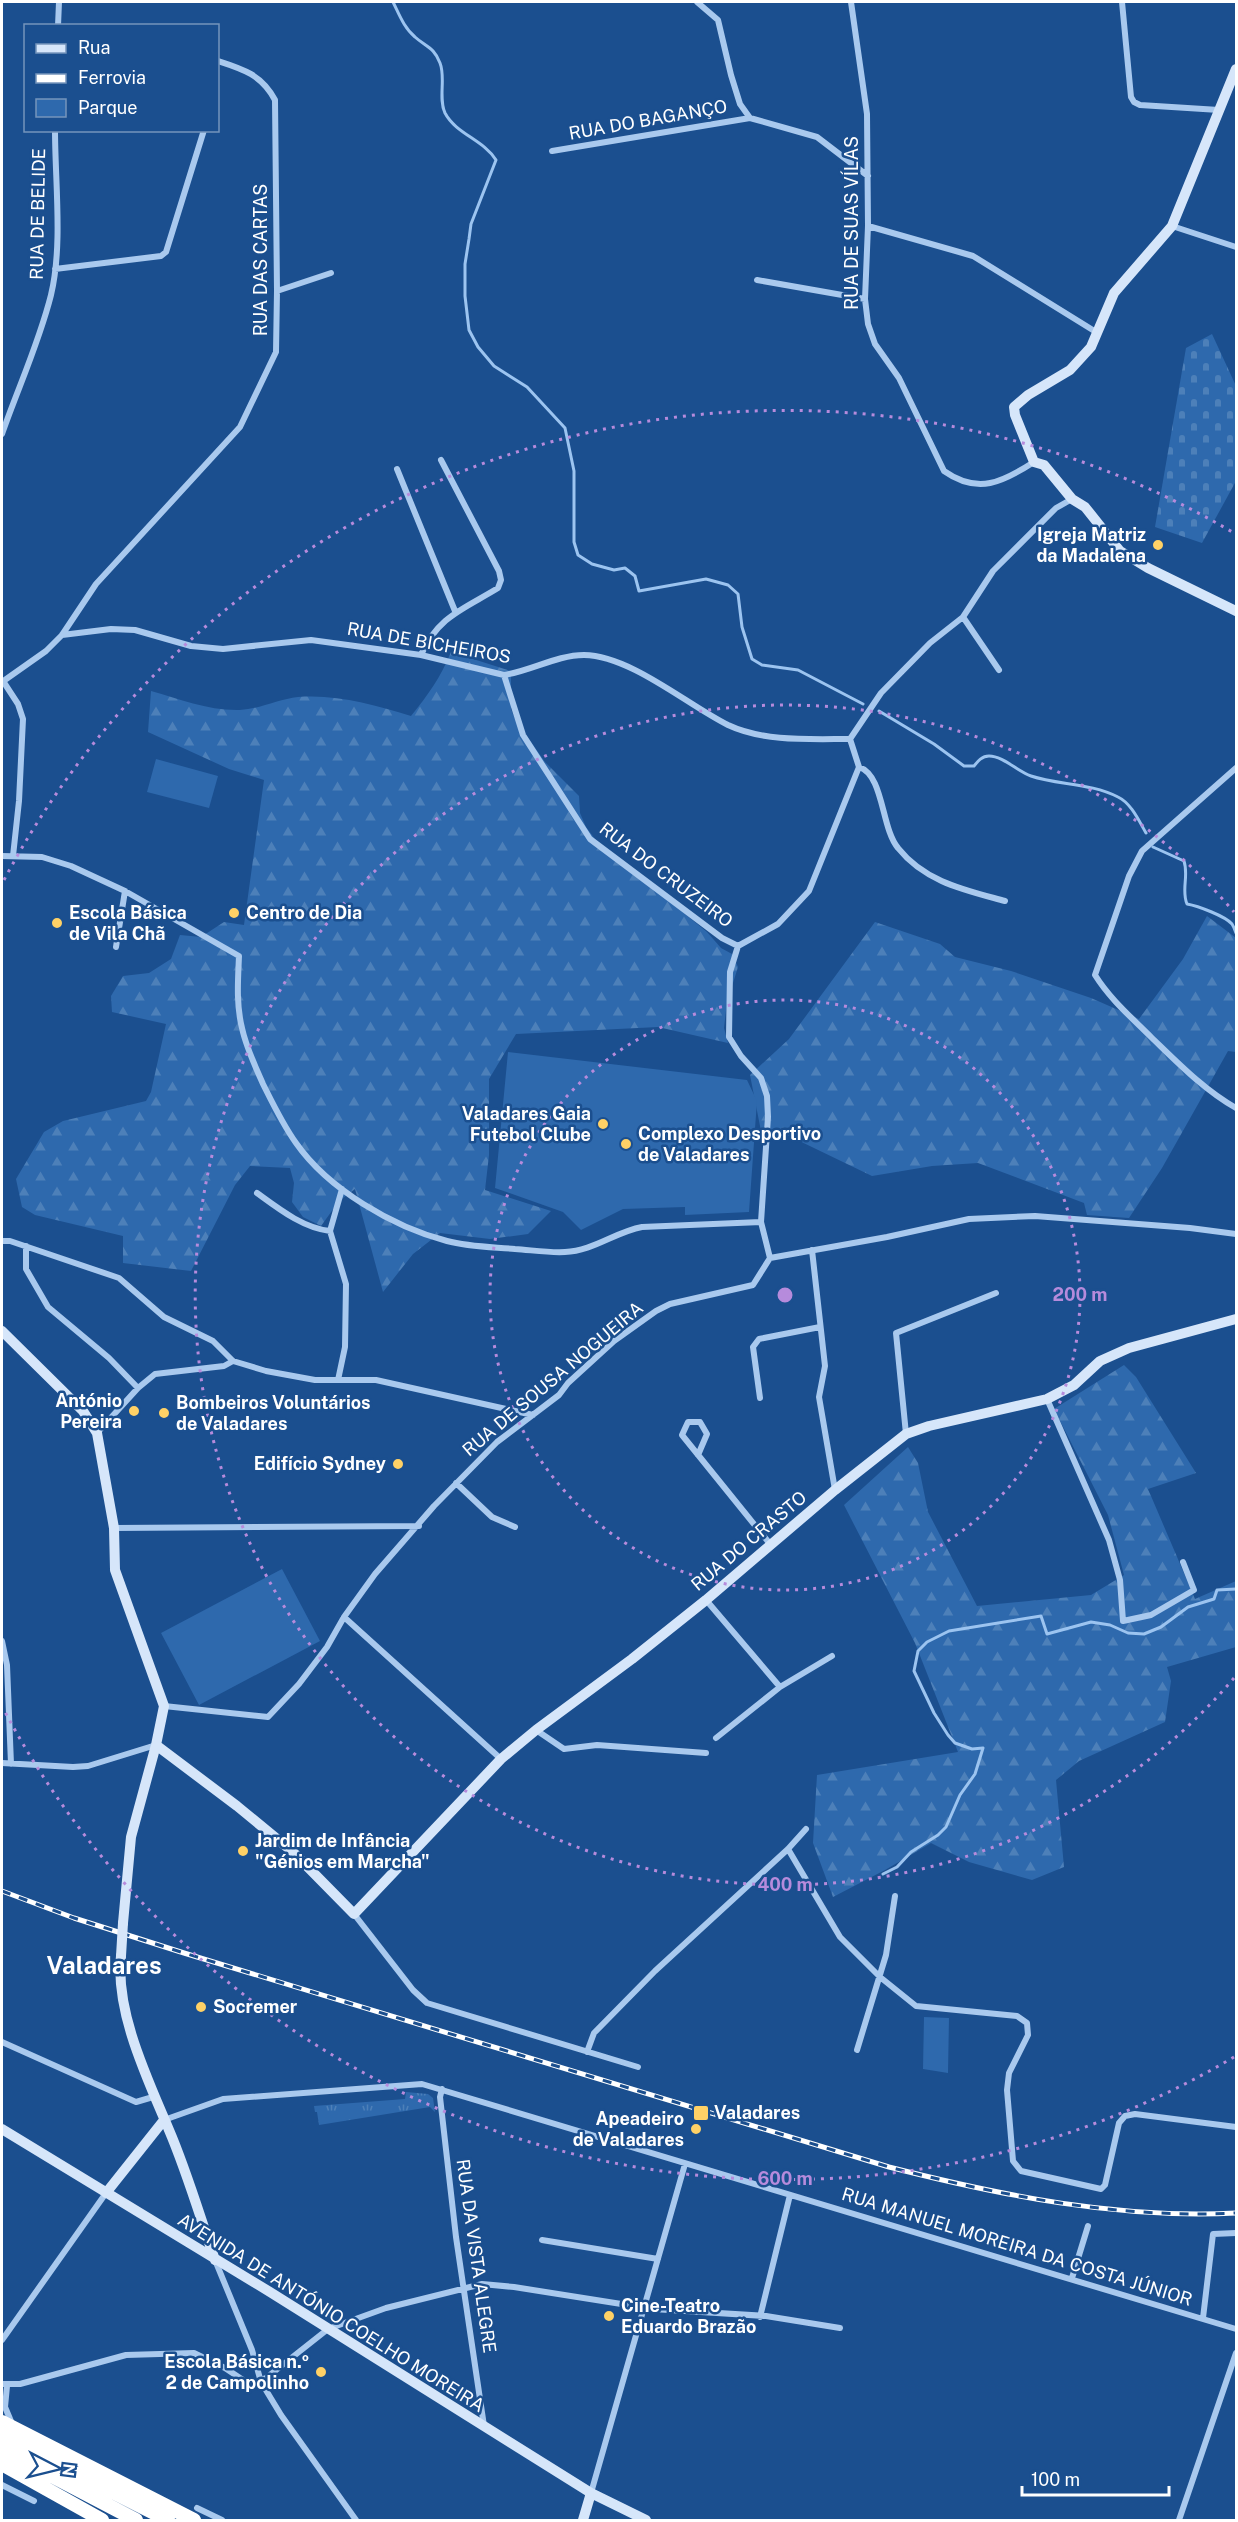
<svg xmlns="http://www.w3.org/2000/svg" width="1238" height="2522" font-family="'Public Sans',sans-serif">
<defs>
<pattern id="grass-tufts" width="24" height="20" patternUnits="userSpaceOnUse" patternTransform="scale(1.5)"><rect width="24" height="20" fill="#2e69ad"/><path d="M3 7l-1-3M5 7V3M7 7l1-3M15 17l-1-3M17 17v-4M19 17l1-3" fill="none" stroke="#4d80b9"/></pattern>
<pattern id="forest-firs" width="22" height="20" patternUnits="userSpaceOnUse" patternTransform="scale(1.5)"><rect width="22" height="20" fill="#2e69ad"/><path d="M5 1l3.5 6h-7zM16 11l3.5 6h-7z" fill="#4d80b9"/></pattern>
<pattern id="cemetery-stones" width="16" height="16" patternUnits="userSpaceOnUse" patternTransform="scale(1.5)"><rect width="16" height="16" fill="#2e69ad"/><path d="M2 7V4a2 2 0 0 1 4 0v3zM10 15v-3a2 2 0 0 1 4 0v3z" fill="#4d80b9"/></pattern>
</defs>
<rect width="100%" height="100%" fill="#1b4f8f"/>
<path fill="url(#grass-tufts)" d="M406,2092L428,2094L433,2098L435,2112L430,2107L319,2125L317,2112H315L314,2106L405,2099Z"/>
<path fill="url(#forest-firs)" d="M451,652L511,671V709L515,719L545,762L579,796L580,813L586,827L598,843L624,861L646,882L707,932L721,948L732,954L738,967L727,1002L724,1028L728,1043L658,1027L516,1034L489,1079V1155L485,1190L551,1211L528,1234L490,1239L440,1233L413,1254L383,1292L355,1189L339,1201L321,1226L303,1217L292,1202L294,1183L290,1168L250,1166L235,1185L191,1271L123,1263V1236L35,1215L22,1207L16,1179L44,1132L63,1121L146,1101L151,1092L166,1024L112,1012L111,996L123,976L149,973L171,959L180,935L201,937L224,922L244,925L264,780L229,769L148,732L151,691C180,699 209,711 240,710C260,709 279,699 298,697C337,694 374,705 411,716C428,695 441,677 451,652Z
M1207,916L1236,938V1052L1228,1051L1162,1168L1129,1218L1087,1215L1084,1203L978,1163L932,1166L872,1176L785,1134L761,1131L750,1075L789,1039L875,922L940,944L955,957L1011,971L1091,998L1139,1019L1183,959Z
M1124,1365L1136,1377L1196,1473L1148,1489L1195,1599L1236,1581V1647L1167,1667L1171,1681L1165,1722L1079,1761L1056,1780L1064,1867L1032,1880L969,1862L931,1843L885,1870L833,1897L813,1843L817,1775L958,1752L915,1643L844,1505L908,1447L918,1463L928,1512L977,1606L1091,1595L1124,1575L1108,1515L1054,1409Z"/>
<path fill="url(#cemetery-stones)" d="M1212,334L1236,386V481L1202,543L1155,527L1186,348Z"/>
<path fill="#2e69ad" d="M156,759L218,776L209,808L147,792Z
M508,1052L747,1080L757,1101L749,1212L685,1215V1207L623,1209L581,1230L563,1212L495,1188Z
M282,1569L320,1641L199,1705L161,1633Z
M924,2017L949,2018L948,2073L923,2069Z"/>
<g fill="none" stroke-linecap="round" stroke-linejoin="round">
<path stroke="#9cc4f0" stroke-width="3" d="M393,2C399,14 404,28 415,37C426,47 434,47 440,63C446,78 438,98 445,113C456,134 484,140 496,160L471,224L469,239L465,264V296L469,330L478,347L494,366L527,387L565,428L574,471V542L578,555L592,564L614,570L625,568L635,576L639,591L706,579L728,585L738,594L742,627L752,659L762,665L798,670L863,704
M879,711L934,744L964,766H974C978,761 982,756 989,756C1003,756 1017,771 1031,776C1058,785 1091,783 1118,797C1131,803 1139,821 1146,833
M1153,847L1184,861C1189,876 1181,890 1187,904C1198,906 1225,916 1232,924C1234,927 1235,930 1236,933
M883,1874L897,1867L911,1852L938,1835L946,1827L960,1795L975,1774L983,1748L972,1749L955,1743L948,1735L934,1713L914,1671L918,1651L927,1642L949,1631L1041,1616L1047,1634L1091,1622L1110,1625L1128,1633L1144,1634L1161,1627L1188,1607L1214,1599L1217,1590L1236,1589"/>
<path stroke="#a9c9ee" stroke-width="6" d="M697,2L718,20L731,75L740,104L750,118L817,137L868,176
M851,2L867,114L868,226L865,299L868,324L875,344L899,378L944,471C978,495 1003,482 1034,462
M1122,2L1131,97L1134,102L1140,105L1219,110
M58,26L59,2
M552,151L750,118
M868,226L973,256L1096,332
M1172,226L1236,247
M55,269L161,256L166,252L204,130
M757,280L865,299
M277,291L331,273
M2,434C18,388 39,343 51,295C63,245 55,182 55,130
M397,469L455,611
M963,617L999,670
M62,635L111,629L135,630L191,646L223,649L311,640L421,655L504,675C531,671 557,655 584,655C631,656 686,704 728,725C764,742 811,739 850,739
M421,655C438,616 464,609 498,588L501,580L499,571L441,460
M504,675L523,735L590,839L722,938L738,946
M3,681L18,704L23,719L19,801L13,856
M2,682L46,651L62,635L96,584L240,427L276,352L277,291L275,100C262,75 243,69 218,61
M859,767C884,775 881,828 898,848C925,882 965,890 1005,901
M1236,768L1142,851L1129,876L1095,975C1110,999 1131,1017 1151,1037C1177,1062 1204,1090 1236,1108
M2,856L42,857L71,866L125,891L239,956C238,980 236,1004 242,1028C246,1047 255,1066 263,1084C273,1104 283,1125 296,1143C328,1189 393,1227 447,1241C469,1247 493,1247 515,1249C531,1250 549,1253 565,1252C593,1251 615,1232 642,1227L761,1222
M738,946L778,924L809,891L859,767L850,739L881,693L930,643L963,617L993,571L1056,508L1072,499
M738,946L730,972L729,1037L741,1056L761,1078L767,1096L768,1117L761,1222L770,1258
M116,947L125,891
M257,1193C279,1209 303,1228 330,1231
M330,1231L346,1284L345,1347L338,1380
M330,1231L342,1189
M2,1241H10L119,1278L164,1317L213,1341L233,1361L266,1371L315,1380H376L533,1415
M26,1246V1269L48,1307L109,1358L138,1388
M812,1250L825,1366L819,1397L835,1490
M770,1258L887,1237L969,1219L1035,1216L1190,1228L1236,1234
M760,1398L753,1347L759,1339L820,1327
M1047,1399L1109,1540L1120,1580L1123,1621L1151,1615L1194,1590L1183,1562
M97,1433L138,1388L155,1374L224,1366L233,1361
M906,1434L896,1333L996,1293
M698,1455L707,1434L700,1422H688L682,1435L770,1544
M456,1483L492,1517L515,1527
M114,1528L419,1526
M706,1600L780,1687
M344,1617L501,1759
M2,1641L7,1665L11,1764
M164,1706L268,1717L299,1684L327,1647L344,1617L375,1574L434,1506L497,1442L559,1395L568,1383L614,1341L656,1311L670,1304L753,1285L770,1258
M536,1730L564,1749L597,1745L706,1753
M716,1738L780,1687L832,1656
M2,1763L73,1767L88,1766L156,1745
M788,1849L840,1937L880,1977L916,2006L1017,2016L1027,2023L1028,2035L1009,2073L1007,2090L1013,2161L1021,2171L1101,2189L1105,2185L1119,2123L1125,2116L1135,2114L1236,2127
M354,1914L413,1990L427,2003L638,2067
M2,2042L136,2102L153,2097
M857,2050L886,1955L895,1896
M587,2052L594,2033L655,1971L788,1849L806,1829
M442,2089L440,2097L456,2237L484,2426
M164,2120L223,2099L422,2084L1236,2329
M542,2240L658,2259
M215,2260L252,2350L261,2382L281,2415L356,2520
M1072,2278L1088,2226
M760,2317L790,2195
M1203,2318L1213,2234L1236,2233
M2,2340L106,2193
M2,2384H20L126,2355L194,2353L225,2368L249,2384L266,2378L328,2329L386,2308L482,2284L514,2287L653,2309L766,2316L840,2328
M7,2386L5,2407L13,2426
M2,2485L34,2501
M591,2493L685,2164
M197,2508L222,2520
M1179,2520L1236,2353"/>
<path stroke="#d6e6fa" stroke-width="10" d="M1236,69L1172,226L1114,293L1091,347L1070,370L1028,395L1014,407L1015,415L1034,462L1044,465L1072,499L1085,507L1120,551L1148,568L1236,611
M2,1331L83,1411L97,1433L114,1528L115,1570L164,1706L156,1745L131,1837L123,1923
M156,1745L237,1806L293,1852L354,1914L501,1759L536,1730L632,1659L706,1600L835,1490L906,1434L929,1426L1047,1399L1074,1385L1100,1361L1129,1348L1236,1319
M121,1956C115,2012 148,2080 169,2130C187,2172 200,2217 215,2260
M2,2129L270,2292L591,2493L646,2520
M106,2193L164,2120
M583,2520L591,2493"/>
<path stroke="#fff" stroke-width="14" d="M2,2422L194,2520
M2,2436L168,2520
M2,2450L136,2520
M2,2464L102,2520"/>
<g stroke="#fff" stroke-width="5">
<path id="rail" d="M2,1891L74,1918L184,1953L889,2167C1003,2196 1119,2219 1236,2213"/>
</g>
<use href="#rail" stroke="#1b4f8f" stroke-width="3" stroke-dasharray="9" stroke-linecap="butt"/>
<path stroke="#d6e6fa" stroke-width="10" d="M121,1956L123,1923"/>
</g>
<g fill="none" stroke="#b68bdc" stroke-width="3" stroke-dasharray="3 6">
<circle cx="785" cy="1295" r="295"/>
<path d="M1234 1678A590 590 0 1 1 1234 912"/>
<path d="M1234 2057A884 884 0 0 1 4 1710M4 880A884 884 0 0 1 1234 533"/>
</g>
<g fill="#ffd166" stroke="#1b4f8f" stroke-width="2">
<circle cx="1158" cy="545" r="6"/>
<circle cx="234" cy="913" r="6"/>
<circle cx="57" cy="923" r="6"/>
<circle cx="603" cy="1124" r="6"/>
<circle cx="626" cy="1144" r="6"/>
<circle cx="134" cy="1411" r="6"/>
<circle cx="164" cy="1413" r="6"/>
<circle cx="398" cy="1464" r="6"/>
<circle cx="243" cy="1851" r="6"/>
<circle cx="201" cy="2007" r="6"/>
<rect x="693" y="2105" width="16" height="16" rx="3"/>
<circle cx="696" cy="2129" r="6"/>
<circle cx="609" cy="2316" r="6"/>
<circle cx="321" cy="2372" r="6"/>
</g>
<g text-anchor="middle" stroke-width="5" stroke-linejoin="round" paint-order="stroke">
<g font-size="18" fill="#fff" stroke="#1b4f8f">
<text transform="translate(648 120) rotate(-10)" y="6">RUA DO BAGANÇO</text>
<text transform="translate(38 214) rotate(-89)" y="6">RUA DE BELIDE</text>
<text transform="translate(852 223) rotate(-90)" y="6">RUA DE SUAS VÍLAS</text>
<text transform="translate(261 260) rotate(-90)" y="6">RUA DAS CARTAS</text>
<text transform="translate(429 643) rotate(10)" y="6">RUA DE BICHEIROS</text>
<text transform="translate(666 875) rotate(37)" y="6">RUA DO CRUZEIRO</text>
<text transform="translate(553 1379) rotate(-40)" y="6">RUA DE SOUSA NOGUEIRA</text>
<text transform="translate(749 1541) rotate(-40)" y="6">RUA DO CRASTO</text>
<text transform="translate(1017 2247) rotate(17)" y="6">RUA MANUEL MOREIRA DA COSTA JÚNIOR</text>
<text transform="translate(476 2256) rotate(82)" y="6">RUA DA VISTA ALEGRE</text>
<text transform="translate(331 2313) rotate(32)" y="6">AVENIDA DE ANTÓNIO COELHO MOREIRA</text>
</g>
<g font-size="18" font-weight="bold" fill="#fff" stroke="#1b4f8f" text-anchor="start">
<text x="1146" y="541" text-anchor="end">Igreja Matriz<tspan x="1146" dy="21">da Madalena</tspan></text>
<text x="69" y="919">Escola Básica<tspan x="69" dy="21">de Vila Chã</tspan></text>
<text x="246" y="919">Centro de Dia</text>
<text x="591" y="1120" text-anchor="end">Valadares Gaia<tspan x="591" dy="21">Futebol Clube</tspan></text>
<text x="638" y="1140">Complexo Desportivo<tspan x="638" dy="21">de Valadares</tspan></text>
<text x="122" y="1407" text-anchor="end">António<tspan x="122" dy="21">Pereira</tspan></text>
<text x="176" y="1409">Bombeiros Voluntários<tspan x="176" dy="21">de Valadares</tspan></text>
<text x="386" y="1470" text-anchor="end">Edifício Sydney</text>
<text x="255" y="1847">Jardim de Infância<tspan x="255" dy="21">"Génios em Marcha"</tspan></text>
<text x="213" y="2013">Socremer</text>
<text x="714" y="2119">Valadares</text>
<text x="684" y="2125" text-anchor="end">Apeadeiro<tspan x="684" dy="21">de Valadares</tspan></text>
<text x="621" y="2312">Cine-Teatro<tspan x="621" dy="21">Eduardo Brazão</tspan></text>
<text x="309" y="2368" text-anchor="end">Escola Básica n.º<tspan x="309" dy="21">2 de Campolinho</tspan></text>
</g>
<g font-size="24" font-weight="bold" fill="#fff" stroke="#1b4f8f">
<text x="104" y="1974">Valadares</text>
</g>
</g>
<circle cx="785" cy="1295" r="9" fill="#b68bdc" stroke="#1b4f8f" stroke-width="3"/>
<g font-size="18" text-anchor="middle" font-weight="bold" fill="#b68bdc" stroke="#1b4f8f" stroke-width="5" stroke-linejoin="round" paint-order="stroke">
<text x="1080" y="1301">200 m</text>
<text x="785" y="1891">400 m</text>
<text x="785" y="2185">600 m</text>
</g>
<rect width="1238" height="2522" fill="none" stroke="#ffffff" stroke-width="6"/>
<rect x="24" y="24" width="195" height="108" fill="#1b4f8f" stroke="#7695bc" stroke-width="1.5"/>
<rect x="36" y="44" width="30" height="9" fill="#d6e6fa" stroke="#7695bc" stroke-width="1.5"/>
<text x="78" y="54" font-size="18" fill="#ffffff">Rua</text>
<rect x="36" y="74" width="30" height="9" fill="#ffffff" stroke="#7695bc" stroke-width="1.5"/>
<text x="78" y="84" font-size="18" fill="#ffffff">Ferrovia</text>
<rect x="36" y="99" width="30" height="18" fill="#2e69ad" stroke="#7695bc" stroke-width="1.5"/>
<text x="78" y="114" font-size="18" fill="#ffffff">Parque</text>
<g transform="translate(54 2468) rotate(97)" stroke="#1b4f8f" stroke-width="4.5" paint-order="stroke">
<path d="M0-4.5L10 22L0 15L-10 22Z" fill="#ffffff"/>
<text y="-9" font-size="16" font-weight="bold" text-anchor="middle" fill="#ffffff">N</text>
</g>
<path d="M1022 2486v9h147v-9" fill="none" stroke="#ffffff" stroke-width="3"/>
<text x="1031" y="2486" font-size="18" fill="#ffffff" stroke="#1b4f8f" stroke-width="4.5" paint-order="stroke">100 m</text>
</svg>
